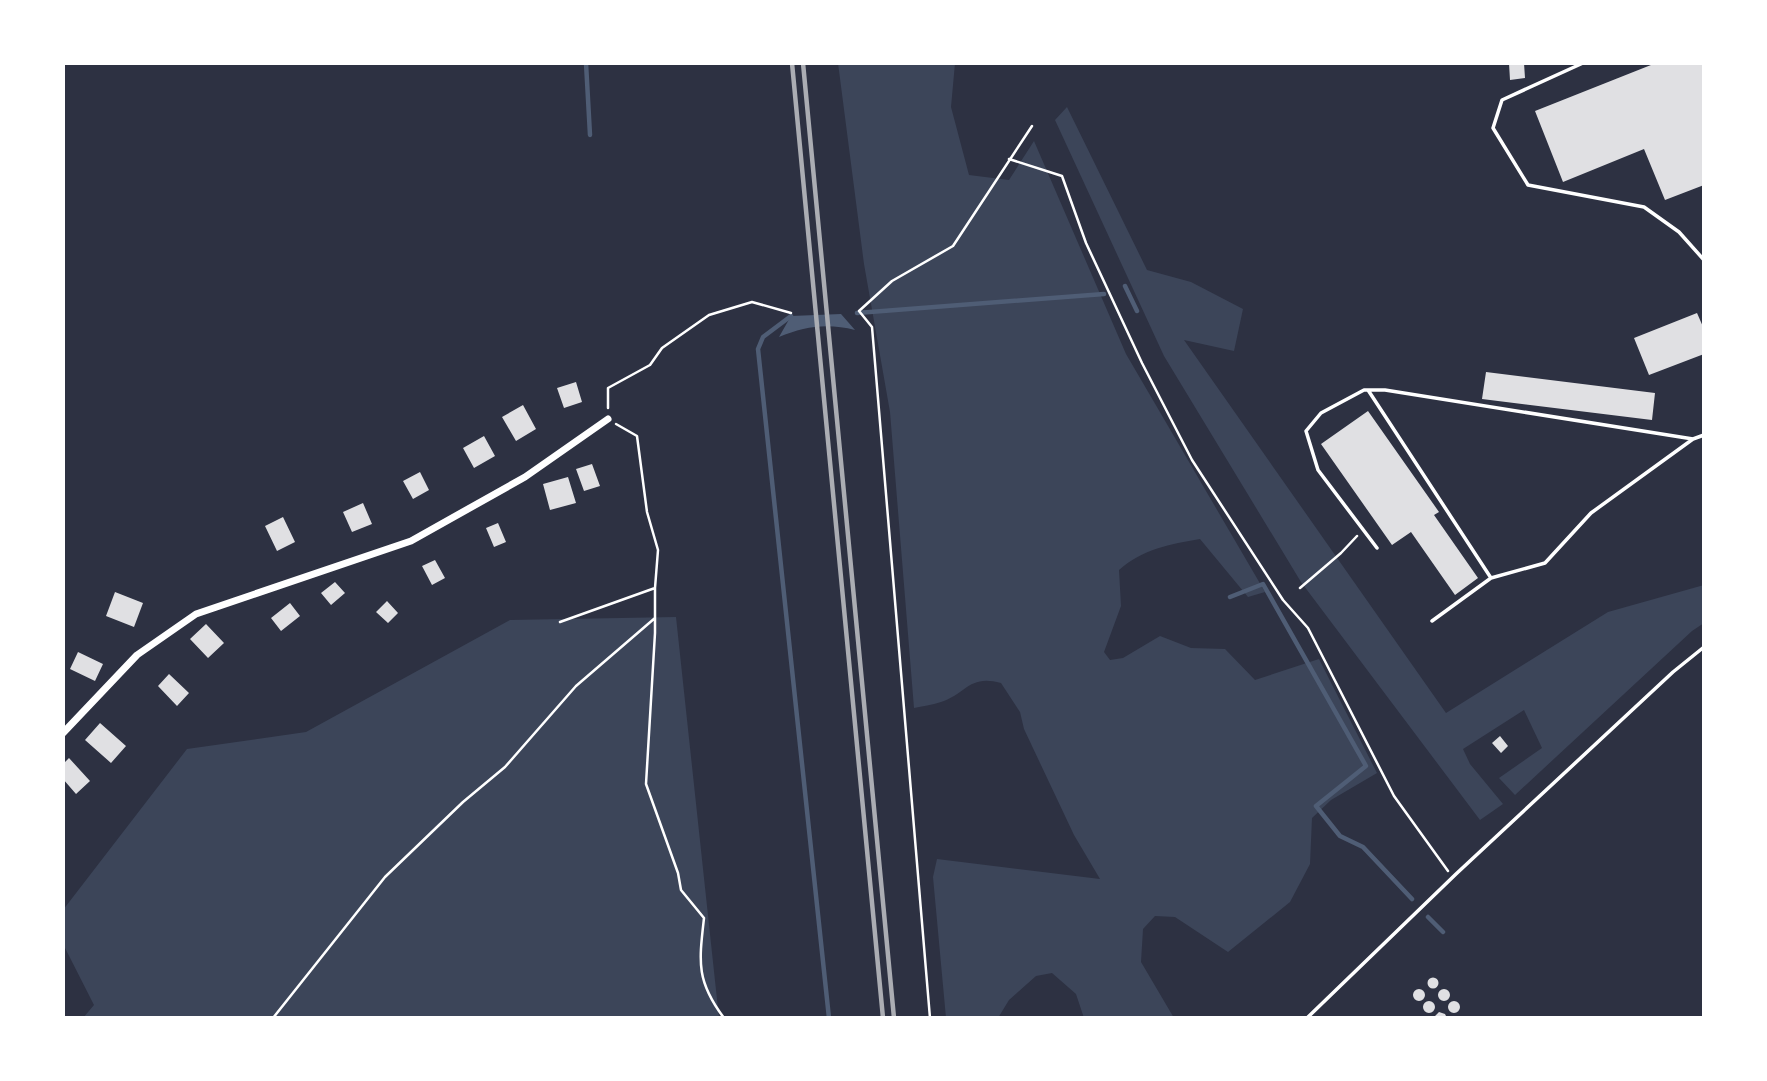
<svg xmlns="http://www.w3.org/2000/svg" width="1767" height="1081" font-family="'DM Sans',sans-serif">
<rect width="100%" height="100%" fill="#2d3142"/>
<path fill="#3c4559" d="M838,63H955L951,107L969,175L1009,180L1034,141L1126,354L1265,592L1248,597L1200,539C1170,544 1143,549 1119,570L1121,606L1104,652L1110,660L1123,658L1160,636L1191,648L1225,649L1255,680L1319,659L1377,773L1331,800L1312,818L1310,864L1290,902L1228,952L1175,917L1155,916L1143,929L1141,962L1174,1018H1084L1076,994L1052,973L1036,976L1009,1000L998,1018H946L933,877L937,859L1100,879L1074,835L1024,729L1020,712L1001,683C969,674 966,694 941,702C932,705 922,706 914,708L890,412L864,264Z
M1067,107L1147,270L1191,282L1243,309L1234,351L1184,340L1446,713L1608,612L1704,585V623L1692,631L1515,795L1499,778L1542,748L1524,710L1463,749L1470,764L1503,804L1480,820L1301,582L1164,356L1055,120Z
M676,617L719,1018H83L94,1005L63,944V910L187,749L306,732L510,620Z"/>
<path fill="#4f5d75" d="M841,314L855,330C828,323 805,326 779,337L791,316Z"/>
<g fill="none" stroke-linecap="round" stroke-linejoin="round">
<path stroke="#4f5d75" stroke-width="4.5" d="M586,63L590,135
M1125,286L1137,311
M857,313L1104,294
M791,316L763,337L758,349L829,1018
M1230,597L1263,584L1366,766L1316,806L1340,836L1363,847L1412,899
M1428,917L1443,932"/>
</g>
<path fill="#e0e0e3" d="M1509,63H1524L1525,78L1510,80Z
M1656,63H1704V185L1665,200L1644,149L1563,182L1535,111Z
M1697,313L1704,329V354L1649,375L1634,338Z
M1486,372L1655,393L1652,420L1482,399Z
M576,382L582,402L564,408L557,388Z
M523,405L536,429L516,441L502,417Z
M1368,411L1439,512L1434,515L1478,578L1455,595L1411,532L1392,545L1321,444Z
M484,436L495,456L474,468L463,448Z
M592,464L600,486L584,491L576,469Z
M420,472L429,490L413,499L403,481Z
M568,477L576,503L550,510L543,484Z
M363,503L372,524L352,532L343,512Z
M283,517L295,542L277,551L265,526Z
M498,523L506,542L494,547L486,528Z
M435,560L445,578L432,585L422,566Z
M335,582L345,593L331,605L321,593Z
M115,592L143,603L134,627L106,616Z
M387,601L398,613L388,623L376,612Z
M290,603L300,616L281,631L271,618Z
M206,624L224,643L208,658L190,639Z
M78,652L103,664L95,681L70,669Z
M169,674L189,693L177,706L158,686Z
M100,723L126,746L111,763L85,740Z
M1500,736L1508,746L1501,753L1492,743Z
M69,758L90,781L76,794L63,779V764Z
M1427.5 983a5.5 5.5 0 1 1 11 0a5.5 5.5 0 1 1-11 0Z
M1413 995a6 6 0 1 1 12 0a6 6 0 1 1-12 0Z
M1438 995a6 6 0 1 1 12 0a6 6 0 1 1-12 0Z
M1423 1007a6 6 0 1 1 12 0a6 6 0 1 1-12 0Z
M1448 1007a6 6 0 1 1 12 0a6 6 0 1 1-12 0Z
M1439,1012L1445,1014L1447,1018H1433Z"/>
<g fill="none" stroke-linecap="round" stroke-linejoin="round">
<path stroke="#fff" stroke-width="2.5" d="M1009,159L1062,176L1086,243L1142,363L1192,460L1283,600L1308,628L1394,796L1448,871
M608,408V388L650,365L662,348L709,315L752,302L791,313
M655,588V633L646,784L678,873L681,890L704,918C699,962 696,981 724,1018
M1300,588L1341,553L1357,536
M560,622L655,588L658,550L647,512L637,436L616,424
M273,1018L385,877L463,802L505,767L576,686L655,618
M930,1018L872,327L859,311L892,281L953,246L1032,126"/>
<path stroke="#fff" stroke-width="3.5" d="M1583,63L1502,100L1493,128L1528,185L1644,207L1679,232L1704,260
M1368,390L1491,578
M1377,548L1318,470L1306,431L1321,413L1364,390H1385L1693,439
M1432,621L1491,578L1545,563L1591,513L1693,439L1704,435
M1307,1018L1456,874L1673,672L1704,647"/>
<path stroke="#fff" stroke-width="7" d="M63,733L137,655L196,614L411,541L525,477L608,419"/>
<path stroke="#abadb3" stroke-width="4.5" d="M792,63L883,1018
M803,63L894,1018"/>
</g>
<rect width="1767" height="1081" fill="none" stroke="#ffffff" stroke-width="130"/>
</svg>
